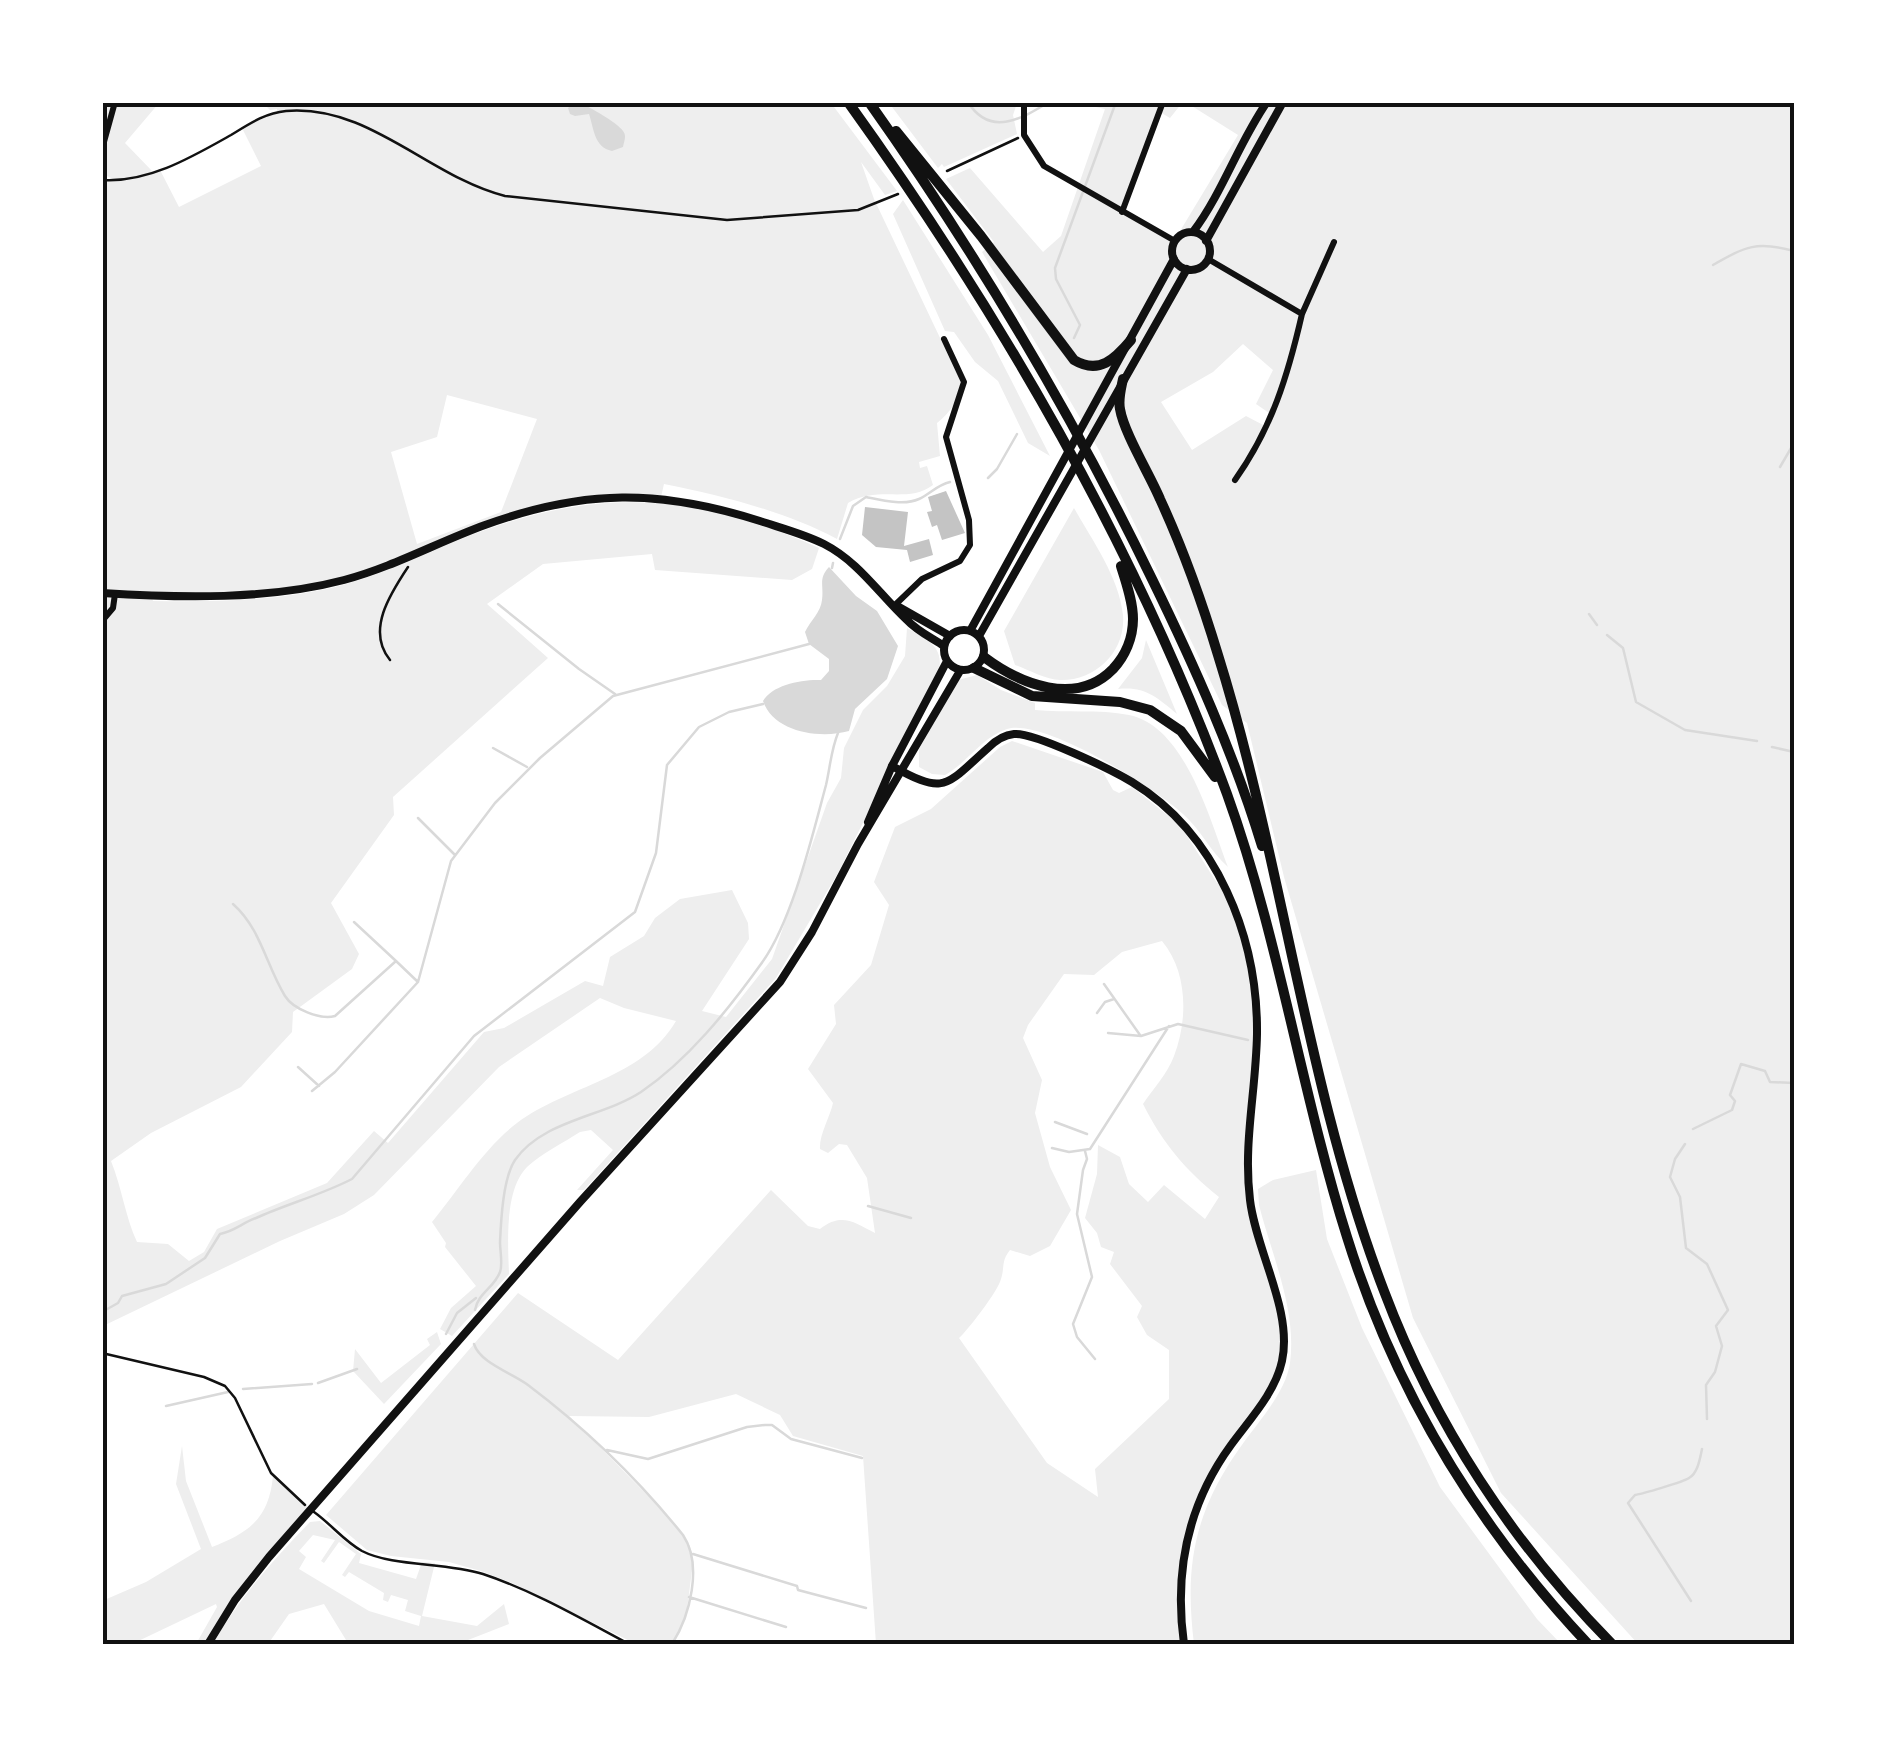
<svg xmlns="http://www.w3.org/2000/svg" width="1897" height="1747" font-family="Spectral,serif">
<rect width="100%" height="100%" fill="#fff"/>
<path fill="#eee" fill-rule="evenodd" d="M103,103H159L125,143L154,173L160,170L179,207L261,166L242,128L277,112V109L270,110L263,103H831L897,191L885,195L861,162L874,199L961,382C960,399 950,413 937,423L940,456L919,462L920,468L927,466L933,485C908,504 879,485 848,503L837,539C784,511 723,496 664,484L661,497L635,496L527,512L346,579L254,592L151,595L153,601C214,602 282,601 343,585C387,573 428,552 471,535C598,487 695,492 819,548L812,569L792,580L655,570L652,554L543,564L487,604L548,658L393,797L394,815L331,903L359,954L352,969L293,1012L292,1032L241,1087L151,1133L111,1161C122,1188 125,1216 137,1242L168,1244L189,1261L204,1252L217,1229L327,1183L374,1131L388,1143L484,1032L504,1028L585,981L603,986L610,957L644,936L655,918L680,899L732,890L748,923L749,939L702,1011L726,1017L772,959L827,803L841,778L844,748L863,710L887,686L905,656L907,628C926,639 944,646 939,670L838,873L776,978L584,1190H577L613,1150L591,1130L580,1132C563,1143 542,1153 527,1167C504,1190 508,1244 509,1274L452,1336L440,1329L451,1308L476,1286L445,1247L446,1243L432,1222C459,1189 484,1148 517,1123C568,1085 642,1079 676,1021L624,1008L600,998L499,1067L374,1195L344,1214L280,1241L103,1326L102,669L107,664L102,639V180L113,179L103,174ZM447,395L537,419L501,512L417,544L391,452L437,437Z
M889,103H1017L1013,115L1017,134L944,167L942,164L938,168Z
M1078,103H1182L1170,118L1160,112L1122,211L1174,241L1238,135L1187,103H1794V1644H1638L1501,1493L1413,1318L1284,877L1247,723L1222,705L1099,450L982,252L994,242L946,179L970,168L1043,252L1061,236L1105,109ZM1243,344L1273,370L1256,404L1272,415L1267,427L1246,416L1192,450L1161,402L1213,372Z
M903,200L988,335L1050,456L1028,443L998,381L975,362L954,332L945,331L893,214Z
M1074,508C1092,540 1119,577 1123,615C1126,652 1095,681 1060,680C1046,680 1029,670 1015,665L1004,631Z
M1146,640L1177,714C1157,697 1144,686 1118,689L1142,658Z
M977,675L1001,690L1035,703V710C1065,713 1099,709 1129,715C1185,726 1210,820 1228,867C1210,851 1201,830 1183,814C1155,788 1044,718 1007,729C982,737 967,763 945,775L932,774L919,767V749L958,680Z
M1012,741L1103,772L1113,790L1119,793L1132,787L1180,825L1217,883H1222L1237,915L1255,1005L1248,1182L1282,1321L1278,1372L1206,1484L1183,1556L1184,1644H876L863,1456L793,1436L780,1415L736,1394L649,1417L569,1416L669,1517L690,1546L693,1562L686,1618L672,1644H636L512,1583L481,1571L449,1562L391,1556L367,1550L326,1515L518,1293L618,1360L771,1190L808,1226L820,1229C841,1212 854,1222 875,1233L867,1178L847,1145L839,1144L828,1153L820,1149C819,1135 830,1117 833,1103L808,1069L836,1024L834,1005L871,965L889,905L874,882L895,827L931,809L1000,747ZM1162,941C1188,972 1188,1020 1174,1056C1168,1073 1153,1089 1143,1104C1162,1142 1186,1171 1219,1197L1205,1219L1164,1185L1148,1202L1129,1184L1120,1157L1098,1145L1097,1174L1085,1218L1097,1233L1101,1247L1114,1252L1110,1264L1142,1306L1137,1317L1147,1335L1169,1350V1399L1095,1469L1098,1497L1047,1463L959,1338C968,1330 998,1291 1001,1279C1005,1266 1001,1261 1010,1250L1030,1256L1050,1246L1071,1210L1050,1167L1035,1113L1042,1080L1023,1038L1028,1025L1064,974L1094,975L1122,952Z
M1316,1170L1327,1239L1362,1328L1440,1487L1537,1619L1561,1644H1194C1184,1563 1195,1509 1244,1442C1260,1420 1286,1391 1290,1363C1297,1310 1272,1256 1259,1205L1258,1189L1273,1180Z
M437,1332L441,1344L384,1404L353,1371L355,1349L381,1383L430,1345L427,1339Z
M182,1446L186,1481L212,1547C251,1532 269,1517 273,1476L310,1509L269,1557L208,1644H196L217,1607L216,1604L132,1644H103L102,1601L146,1582L201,1549L176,1484Z
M320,1521L361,1554L359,1563L416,1579L422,1562L435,1563L422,1616L477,1626L504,1604L509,1624L468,1640L466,1644L346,1640L324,1604L289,1614L268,1644H213C239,1598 273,1560 310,1522ZM313,1535L335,1540L321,1561L324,1563L339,1542L356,1554L342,1575L345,1577L349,1572L384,1593L383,1600L388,1602L391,1595L408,1600L405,1611L421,1616L419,1626L369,1611L299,1569L306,1557L299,1551Z"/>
<path fill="#d9d9d9" d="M574,102C583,102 618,123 623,131C627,136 624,141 623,147L612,151C594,147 594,129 589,114L575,116L570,114L568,108Z
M829,567L856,596L877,611L898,646L887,679L855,709L849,731C821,739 774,733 763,701C772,685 802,679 821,680L829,671V659L809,644L805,632C810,621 821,612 822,600C824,585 818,579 829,567Z"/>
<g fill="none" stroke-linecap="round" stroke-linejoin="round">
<path stroke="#d9d9d9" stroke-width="2.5" d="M968,102C990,138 1023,118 1049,102
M1713,265C1746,246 1757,241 1794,251
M1074,338L1080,325L1056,279L1055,268L1116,102
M1780,467L1794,443
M988,478L997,469L1017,434
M840,539L853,506L866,497C881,500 904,506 919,499C930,494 937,485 950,482
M832,568L833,563
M498,604L579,669L615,694
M1589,614L1597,625
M1607,635L1623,648L1636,702L1685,730L1757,741
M1772,747L1794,752
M493,748L527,767
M418,818L455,855
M233,904C261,929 266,965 285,996C293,1009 320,1020 335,1016L396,961L418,982
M354,922L396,961
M1104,984L1140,1035
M1097,1013L1105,1002L1114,999
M1108,1033L1141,1036L1178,1024L1248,1040
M298,1067L319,1086
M312,1091L335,1072L418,982L451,861L495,803L540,758L613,696L809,644
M1055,1122L1087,1134
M1693,1129L1732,1110L1735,1101L1730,1095L1741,1064L1765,1071L1770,1082L1794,1083
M1685,1144L1675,1159L1670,1177L1680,1197L1686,1248L1707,1264L1728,1310L1716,1326L1722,1346L1715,1372L1706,1385L1707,1419
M1052,1148L1069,1152L1090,1149L1169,1026
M1085,1151L1087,1159L1083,1170L1077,1214L1092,1277L1073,1324L1077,1337L1095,1359
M868,1206L911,1218
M475,1310C478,1293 494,1288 500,1272C503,1264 500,1251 500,1242C501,1220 503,1178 515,1160C543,1120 603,1117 641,1092C688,1060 728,1010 761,964C792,922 812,837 826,785C830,768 831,750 838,733
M102,1312L118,1303L122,1296L166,1284L205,1258L220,1234C235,1231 242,1223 256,1218C287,1204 321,1195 352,1179L474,1036L635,912L656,853L667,765L699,727L729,712L763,704
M446,1334L457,1313L476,1298
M474,1344C480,1363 512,1373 528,1385C585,1428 638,1479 683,1535C703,1565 690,1616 672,1644
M318,1383L357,1369
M243,1389L312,1384
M166,1406L228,1392
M607,1450L648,1459L747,1427L765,1425H772L791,1439L862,1458
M693,1554L797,1586L798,1590L866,1608
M689,1597L786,1627
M1691,1601L1628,1503L1635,1495C1642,1494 1683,1482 1689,1478C1698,1473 1700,1458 1702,1449"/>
</g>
<path fill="#c4c4c4" d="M946,491L965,533L942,540L937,525L932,527L927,512L932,511L928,497Z
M865,507L908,512L904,546L929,539L933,555L910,562L907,550L876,547L862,535Z"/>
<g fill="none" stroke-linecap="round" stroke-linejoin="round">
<path stroke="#111" stroke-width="2.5" d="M947,171L1018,138
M102,180C148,183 192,157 231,135C249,124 265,113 286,111C369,104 429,177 505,196L727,220L858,210L898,194
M390,660C366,631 390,594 408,567
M102,1353L204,1377L225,1386L235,1398L271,1473L305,1505"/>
<path stroke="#111" stroke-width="2.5" d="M314,1512C331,1524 344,1541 362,1551C393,1567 445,1562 483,1574C534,1591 582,1619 629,1644"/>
<path stroke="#111" stroke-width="6" d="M1024,102V135L1044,166L1175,241
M102,149L115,102
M1122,212L1163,102
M1208,259L1302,314C1288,375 1272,428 1235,480
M1302,314L1334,242
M895,605L922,579L960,561L970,545L969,520L946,437L964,382L944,339
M102,621L113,608L115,594"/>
<path stroke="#111" stroke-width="8" d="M102,593C181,598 268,600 344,580C393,567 438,542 485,525C584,489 660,489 760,521C781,528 804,534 824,544C859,562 879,594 907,620C917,631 932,638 944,646
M899,607L950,636
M892,766C946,796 945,786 988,748C995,741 1003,735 1014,734C1034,732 1112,770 1132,782C1217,834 1258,937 1257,1034C1256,1091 1243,1143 1250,1200C1256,1251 1293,1311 1282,1361C1275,1393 1250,1419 1231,1445C1188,1504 1174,1572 1184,1644"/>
<path stroke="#111" stroke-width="8" d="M1193,232C1223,192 1238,144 1267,102
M1172 251a19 19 0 1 1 38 0a19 19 0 1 1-38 0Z
M1206,241L1283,102
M944 650a20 20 0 1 1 40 0a20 20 0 1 1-40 0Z
M970,631L1174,259
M979,636L1187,269
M868,822L892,766L947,661
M208,1644L235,1600L269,1557L580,1202L780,982L812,932L858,844L960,671"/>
<path stroke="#111" stroke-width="10" d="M848,102C1001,315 1136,547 1227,794C1279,938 1301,1091 1347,1237C1395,1391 1479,1528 1588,1644
M869,102C976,253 1071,412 1152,579C1194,665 1234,754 1262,846
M896,131L981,236L1074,360C1099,375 1115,359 1131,340
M1123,379C1121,389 1118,399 1120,409C1124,433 1150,475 1160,499C1183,549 1202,602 1218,655C1283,863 1306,1088 1384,1291C1434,1424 1513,1544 1612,1644
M984,657C1020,684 1076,707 1113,669C1125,656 1133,638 1133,619C1133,601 1126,583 1121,566
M974,668L1032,696L1120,702L1150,710L1181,731L1215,777"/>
</g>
<rect width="1897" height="1747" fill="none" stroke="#ffffff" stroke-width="210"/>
<rect x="105" y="105" width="1687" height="1537" fill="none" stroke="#111" stroke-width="4"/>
</svg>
